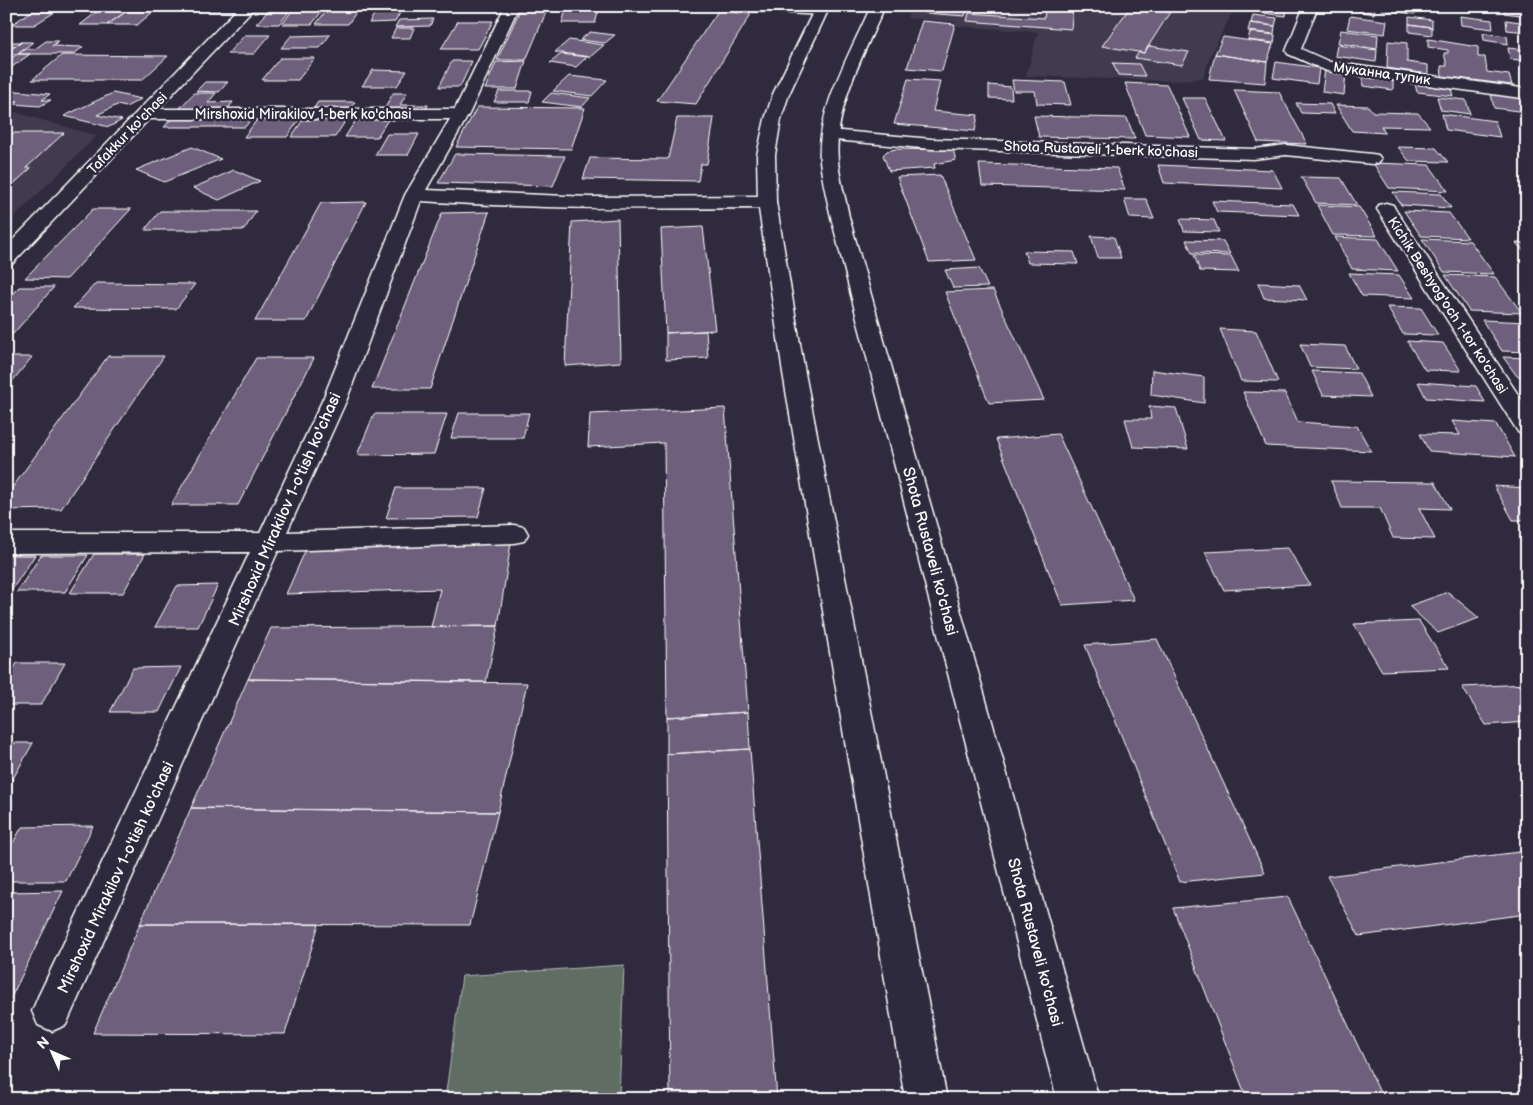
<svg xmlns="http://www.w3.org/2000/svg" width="1533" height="1105" font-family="'Balsamiq Sans',sans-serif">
<rect width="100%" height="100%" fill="#2f2a3d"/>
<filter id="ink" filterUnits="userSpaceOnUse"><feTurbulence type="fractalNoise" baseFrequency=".02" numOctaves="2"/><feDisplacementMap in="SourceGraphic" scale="10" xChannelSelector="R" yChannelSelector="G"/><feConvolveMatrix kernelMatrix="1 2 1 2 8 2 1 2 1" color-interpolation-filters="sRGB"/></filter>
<g filter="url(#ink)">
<path fill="#423a50" d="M911,6H1185L1232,13L1211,54L1203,78L1169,81L1026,76L1038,32L956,26V22L907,18Z
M6,105L10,106L8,110L97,136L6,225Z"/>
<path fill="#606d63" stroke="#b0b6b1" d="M624,965L619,1099H445L462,976Z"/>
<path fill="#6e617d" stroke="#fff" d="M927,6H967L965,16L925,13Z
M1046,6H1073L1071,29L967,21L969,13L1044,18Z
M1131,6L1170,12L1144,53L1102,46Z
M1263,6L1287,8L1286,16L1261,13Z
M1327,6H1375L1374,14Z
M1382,6L1416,7L1415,14L1382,10Z
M1504,6L1527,8V16L1504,13Z
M520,10H547L526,60H497Z
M566,10H599L595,23H562Z
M32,11L55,12L34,25H11Z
M98,11H127L107,25H80Z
M127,11H154L137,25H107Z
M292,11H322L312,24H282Z
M326,11H357L348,24H316Z
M376,11H401L395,22L369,23Z
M718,11L751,14L696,104L657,101Z
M267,12H289L279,24H256Z
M1253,15L1277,18L1275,26L1251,23Z
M1350,16L1387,21L1385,34L1347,29Z
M1460,16L1492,20L1493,29L1461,25Z
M1409,17L1432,20V27L1409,24Z
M433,19L430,26L395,27L399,20Z
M1506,20L1527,23V32L1507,30Z
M458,21H493L478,49H441Z
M922,21L955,24L942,71L907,68Z
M1250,23L1275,26L1274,34L1248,31Z
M1409,24L1432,27V35L1409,32Z
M396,28H414L410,38H391Z
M1341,30L1378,35L1377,49L1338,43Z
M590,32L615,35L605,43L580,40Z
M1250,32L1275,35L1274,43L1248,40Z
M1483,33L1507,36L1508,44L1484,40Z
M245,35H270L254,54H227Z
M330,35L320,48H281L291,36Z
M1223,37L1273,44L1267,62L1215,54Z
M1428,39L1478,47V57H1485L1487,72L1509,75L1512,85L1442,76L1441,66H1447L1444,53H1448V50L1428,47Z
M569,40L604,45L590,57L555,52Z
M46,41H59L52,46L83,47L74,54H17L23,49H35Z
M1388,41L1407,43V62L1428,65V74L1387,68Z
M6,42H22L13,47H6Z
M22,42H33L17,54H6V52Z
M1337,45L1377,50L1376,62L1335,56Z
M1149,46L1189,52L1182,65L1135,58L1139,52L1144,53Z
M1508,48L1527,50V61L1510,59Z
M17,54H30L12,67H6V62Z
M561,54L587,57L576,67L550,63Z
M1215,54L1267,62L1265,83L1209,79Z
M62,55L168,56L142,80H32Z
M280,58H315L298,80H262Z
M452,61H472L460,87H439Z
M526,61L517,89H485L496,62Z
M1276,62L1319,68L1317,84L1273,78Z
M1113,63L1139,64L1145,76L1118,75Z
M1325,69L1346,72L1344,95L1322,92Z
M373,70L407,71L397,86H362Z
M569,76L607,80L592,96L553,91Z
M1362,77L1393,81V90L1363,86Z
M908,79L940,81L933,111L978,115L975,131L894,124Z
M1012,80L1065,82L1071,105L1037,104L1035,91H1014Z
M205,82H228L219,92L196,91Z
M1125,83L1167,85L1190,137L1145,135Z
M1415,84L1451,89L1453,96L1417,92Z
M989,85L1011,87L1012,99L989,98Z
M6,90L50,94L42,100H51L40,106L13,104L18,101L6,100Z
M1234,90L1279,92L1307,144L1258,142Z
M499,91H532L529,102H494Z
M113,93L141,99L126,107L117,105L97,115L122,120L109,127L64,116Z
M194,93H216L208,103L233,102L227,110H178Z
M393,93H407L400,105H428L425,111L383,112Z
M551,93L590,98L582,107L542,102Z
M1491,94L1523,98L1526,112L1494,108Z
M1437,97L1466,100L1470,114L1441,110Z
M1182,98H1205L1226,141L1201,140Z
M318,102H355L348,112H311Z
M1296,103L1330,104L1335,114L1301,113Z
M1336,105L1368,106L1373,112L1418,113L1430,127L1381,126L1385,133L1352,131Z
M477,107L585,108L571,149L456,147Z
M1442,114L1495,121L1500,137L1446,130Z
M1034,116L1127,118L1135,139L1039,137Z
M173,117H253L245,127H164Z
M259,117H301L287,137H244Z
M305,117H348L335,137H291Z
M358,117L389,118L377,137H345Z
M677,118H714L707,164H701L698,181L583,179L590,158L668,159Z
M13,133H64L26,168H31L6,191V138Z
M387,134H419L408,155H375Z
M192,147L221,159L164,182L136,170Z
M1398,147L1436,148L1448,162L1409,161Z
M896,149L953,150L956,160L934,164L935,168L889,171L883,155L887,151Z
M455,154L565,156L553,186L438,183Z
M1373,163L1429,165L1448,191L1389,188Z
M979,164L1117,168L1125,190L982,186Z
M1158,165L1273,170L1282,188L1164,183Z
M234,170L260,181L219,200L193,188Z
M940,175L976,260L929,262L897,177Z
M1301,177L1341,178L1357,205L1316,203Z
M1393,192L1441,194L1451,208L1401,205Z
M1124,199H1146L1154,219L1130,218Z
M1212,201L1293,204L1299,215L1217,212Z
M366,202L306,321H255L321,203Z
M1317,205L1359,207L1377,236L1333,235Z
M93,209H131L67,279L25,278Z
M160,211H256L244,230H145Z
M1404,211L1449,213L1468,238L1421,236Z
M489,212L430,389H372L442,213Z
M618,219L621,362L565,366L572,222Z
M1180,219L1214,220L1219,232L1184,231Z
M703,227L715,330L666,333L661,229Z
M1091,236L1114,237L1121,258H1098Z
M1335,237L1378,239L1398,271L1352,269Z
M1422,239L1470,241L1494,274L1444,272Z
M1186,240L1223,241L1230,254L1192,253Z
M1516,243H1527V255Z
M1024,251L1074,252L1078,264L1028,263Z
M1194,255L1231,256L1239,272L1200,271Z
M979,268L988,287L953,288L945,270Z
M1349,273L1399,275L1414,298L1362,296Z
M1445,275L1495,277L1522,313L1469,311Z
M96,283L195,284L176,309L73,308Z
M1258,283L1299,285L1307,300L1264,298Z
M19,287H54L13,334H6V300Z
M993,290L1044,400L989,403L945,292Z
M1387,307L1421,308L1438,335L1403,334Z
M1482,320L1527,322V352L1502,351Z
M1220,329L1256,331L1278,382L1241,381Z
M706,331L708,358L666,360V333Z
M1407,341L1443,343L1461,371L1425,370Z
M1300,344L1345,346L1356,369L1310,367Z
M108,356H164L61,509L6,510V496Z
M6,357H32L6,389Z
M1503,357L1527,358V377L1517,376Z
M256,358H314L238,505H171Z
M1152,370L1204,377V403L1151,395Z
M1312,371L1359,373L1371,397L1323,395Z
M1418,382L1476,386L1485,402L1426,398Z
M1243,392L1285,393L1298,422L1357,426L1371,451L1266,446Z
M1149,406L1176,408L1188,449L1133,447L1125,419H1151Z
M725,408L748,712L667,717L664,443L588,447L590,414Z
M459,413H529L523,438H451Z
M374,414H447L434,454L357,455Z
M1452,421L1496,424L1515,457L1429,451L1420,434L1460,435Z
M1058,434L1134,600L1062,605L996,439Z
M1331,481L1435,482L1450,509L1419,508L1435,539L1393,538L1380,508H1342Z
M1494,486L1527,488V520H1513Z
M396,488H486L478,517L386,518Z
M511,543L498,626L431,627L440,589L286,594L306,549Z
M1288,548L1310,585L1224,590L1205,552Z
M94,554H145L123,593H70Z
M6,555H35L11,591L6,592Z
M41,555H88L65,592H17Z
M218,585L198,627H155L177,586Z
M1448,592L1479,618L1438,633L1409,606Z
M1419,621L1449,668L1382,671L1354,624Z
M498,626L486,682L248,679L271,628Z
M1157,639L1265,873L1180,882L1085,645Z
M17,663H65L41,705H6V681Z
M181,667L159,712H110L133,668Z
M248,679L527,683L498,812L191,808Z
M1527,684V722L1486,725L1462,687Z
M748,712L750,749L667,754V717Z
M6,743H33L6,791Z
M750,749L777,1099H670L667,754Z
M191,808L498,812L470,925L140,924Z
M93,826L66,881H6V855L22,827Z
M1527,851V914L1359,936L1327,876Z
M63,891L7,1006H6V892Z
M1288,897L1383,1099H1247L1173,908Z
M140,924H319L285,1034L93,1033Z"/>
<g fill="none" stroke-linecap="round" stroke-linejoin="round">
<g stroke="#fff" stroke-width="3">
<path id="street" d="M92,6H275L268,10H252L158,109H455L505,6H519L469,114L426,190L590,197L767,196L774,198L776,202L774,206L767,208C652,209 536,209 421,201L347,399L287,532L514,525L524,527L528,534L524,541L514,543L278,551L66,1025L52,1031L38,1025L32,1011L38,997L250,552L6,553V533H260L323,399L405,195L450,119H149L13,263L6,265V247L236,10H99Z
M729,6H810L826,8L828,11L821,15L736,10Z
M1304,6H1318L1301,49L1330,62L1521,88L1527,90V96L1521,98L1327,71L1288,54L1286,51Z
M830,130L932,139L1254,149L1286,145L1372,154L1378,155L1381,159L1378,163L1372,164L1286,155L1254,159L932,149L824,139L822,135L824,131Z
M1386,203L1393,205L1395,209L1527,408V435L1518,432L1377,209L1379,205Z"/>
</g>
<g stroke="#fff" stroke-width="3">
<path id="primary" d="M816,6H830L789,94L781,119L775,155L776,202L805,373L947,1099H905L783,373L758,202L757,155L765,119L773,94Z
M871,6H885C865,52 833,109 838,160C839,179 846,198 849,217L1099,1099H1057L831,217C827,199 822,179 820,161C816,110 851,52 871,6Z"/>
</g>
<use href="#street" fill="#2f2a3d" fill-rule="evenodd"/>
<use href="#primary" fill="#2f2a3d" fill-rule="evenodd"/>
</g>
</g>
<g text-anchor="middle" stroke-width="5" stroke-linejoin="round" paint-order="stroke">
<g font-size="14" fill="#fff" stroke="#2f2a3d">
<text transform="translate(1382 73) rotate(8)" y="5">Муканна тупик</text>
<text x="303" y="119">Mirshoxid Mirakilov 1-berk ko'chasi</text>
<text transform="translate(127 133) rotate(-46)" y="5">Tafakkur ko'chasi</text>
<text transform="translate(1101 149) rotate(2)" y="5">Shota Rustaveli 1-berk ko'chasi</text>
<text transform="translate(1448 305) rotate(57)" y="5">Kichik Beshyog'och 1-tor ko'chasi</text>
</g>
<g font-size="16" fill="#fff" stroke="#2f2a3d">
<text transform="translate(284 509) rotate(-66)" y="6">Mirshoxid Mirakilov 1-o'tish ko'chasi</text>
<text transform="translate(931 551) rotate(75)" y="6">Shota Rustaveli ko'chasi</text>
<text transform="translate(115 877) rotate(-65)" y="6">Mirshoxid Mirakilov 1-o'tish ko'chasi</text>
<text transform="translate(1036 942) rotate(75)" y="6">Shota Rustaveli ko'chasi</text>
</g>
</g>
<rect width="1533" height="1105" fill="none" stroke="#2f2a3d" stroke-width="25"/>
<rect x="12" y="12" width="1508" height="1080" fill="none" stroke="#fff" stroke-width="2" filter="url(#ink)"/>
<g transform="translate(52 1052) rotate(315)" stroke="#2f2a3d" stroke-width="4" paint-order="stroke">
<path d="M0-4L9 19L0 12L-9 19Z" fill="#ffffff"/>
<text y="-8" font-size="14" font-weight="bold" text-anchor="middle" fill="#ffffff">N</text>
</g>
</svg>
